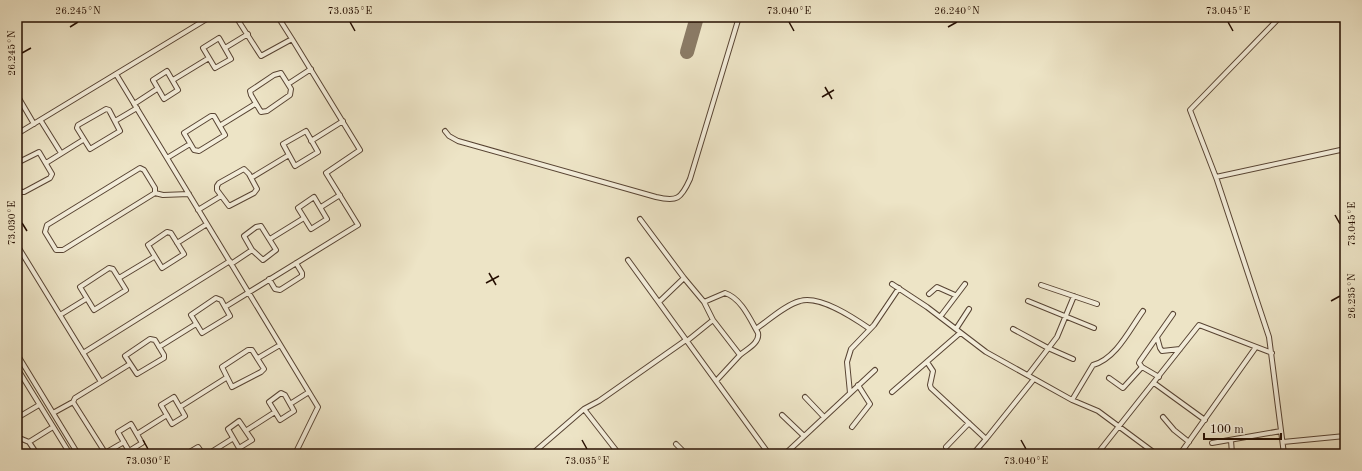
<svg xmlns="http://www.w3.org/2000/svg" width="1362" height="471" font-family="'Old Standard TT',serif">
<rect width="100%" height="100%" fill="#ede4c6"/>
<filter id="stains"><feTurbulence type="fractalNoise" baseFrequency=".005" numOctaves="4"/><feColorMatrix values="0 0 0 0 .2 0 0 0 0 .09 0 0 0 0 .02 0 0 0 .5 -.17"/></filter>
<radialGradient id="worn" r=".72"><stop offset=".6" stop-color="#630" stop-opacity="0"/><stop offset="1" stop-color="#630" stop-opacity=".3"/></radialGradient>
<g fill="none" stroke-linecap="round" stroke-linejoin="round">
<path stroke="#8a7a64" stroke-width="14" d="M687,52L697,17"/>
<g stroke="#584433" stroke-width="6">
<path id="street" d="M278,17L292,39
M1280,17L1190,110L1217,180L1269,337L1284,454
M219,38L231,59L215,68L203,48Z
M225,48L248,34
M167,71L178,90L164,99L153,80Z
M281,73L291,89L290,95L267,111L261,112L251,95L250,91L274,75Z
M116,74L318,407L295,454
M173,80L209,58
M288,84L311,69
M17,95L34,124
M134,104L157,89
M106,109L109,110L120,131L90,149L77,128L78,125Z
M211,116H214L225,135L199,151L194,150L184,133Z
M41,121L61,153
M115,121L137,108
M221,125L255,104
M306,131L318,152L295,166L283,144Z
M445,131L449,136L458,141L656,197C677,202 681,199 690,179L739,17
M17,134L210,17
M311,141L343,121
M167,158L190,144
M17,163L39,152L52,174L50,178L24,192H21L17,186
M46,163L83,140
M140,168L144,170L155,188V193L63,250H56L45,232L47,225Z
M244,169L249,174L257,189L254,193L229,206L217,190V186L219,183Z
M1216,177L1345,149
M251,178L289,155
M155,193L163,195L189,194
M314,197L327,219L311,229L298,208Z
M321,207L340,195
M198,210L221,196
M640,219L684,278L659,302
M261,226L276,250L263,260L252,250L244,236L256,227Z
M167,232L171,233L184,254L162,268L148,245Z
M270,239L304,218
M177,243L207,224
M17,245L101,382L75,398L73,402L106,454
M628,260L769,454
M231,264L252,250
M109,268L113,269L126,290L94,310L80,287Z
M119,278L154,257
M684,278L704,302L713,320
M269,279L275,289L280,290L302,276V273L296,263
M892,284L927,307L986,352L1072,400L1098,411L1156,454
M1041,285L1097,304
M929,294L937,287L955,295
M216,298L221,300L230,316L202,333L191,315Z
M1028,301L1094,328
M704,302L725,293C741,298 750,319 758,333C760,343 747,349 740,355
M225,307L358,225L326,173L360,150L292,39L261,56L236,17
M60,315L86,299
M940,317L965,284
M756,329C769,320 785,305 800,301C820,295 854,318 870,329
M956,329L969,309
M1013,329L1048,348L1073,359
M1157,337L1160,348L1162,351L1180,349
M150,339L155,340L164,355V358L137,374L125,356Z
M687,341L713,320L740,355L716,381
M159,347L196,324
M248,350H252L264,369L261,372L232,387L222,367Z
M83,353L230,261
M17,354L78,454
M258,358L280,345
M927,362L933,371L930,385L931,388L986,439L1034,379
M1142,367L1139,363L1140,361L1173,314
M17,368L70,454
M1028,375L1057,337L1074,296
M1109,378L1123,388L1142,367L1159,377
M101,382L130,364
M1154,383L1205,420
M892,392L960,333
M281,393L285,395L294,411L280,420L269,402Z
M850,393L847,362L851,349L874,325L899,288
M174,397L185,416L172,424L161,405Z
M805,397L824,417
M1072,400L1093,365C1116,359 1130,329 1143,311
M290,404L309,392
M180,407L226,378
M584,409L619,454
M53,413L73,402
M782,415L804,436
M1163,417L1174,430L1189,442
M17,418L39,405
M239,421L252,440L239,448L228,429Z
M131,424L142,443L129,451L118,432Z
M852,427L870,404L858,385
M247,430L275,412
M137,434L167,415
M17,437L29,442L53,427
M1231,440L1232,454
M29,442L37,454
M1283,442L1345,436
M1212,443L1281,431
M676,444L686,454
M946,447L969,423
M105,453L124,442
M186,454L198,447L203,454
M208,454L232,439
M532,454L584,409L599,401L686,340
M785,454L875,370
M973,454L986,439
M1097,454L1199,325L1272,353
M1180,454L1256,347"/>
</g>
<use href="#street" stroke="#f3edda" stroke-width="4"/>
</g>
<path fill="none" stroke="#260f02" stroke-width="1.5" d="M350,22L355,31M789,22L794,31M1228,22L1233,31M70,27L78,22M948,27L957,22M22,53L31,48M825,87L832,99M822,97L834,90M1335,215L1340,224M22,223L27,231M489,273L496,285M486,283L499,276M1331,301L1340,296M143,440L148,449M582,440L587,449M1021,440L1026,449"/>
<rect width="1362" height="471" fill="none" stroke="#ede4c6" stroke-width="44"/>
<path d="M1204 433v6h77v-6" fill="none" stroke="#260f02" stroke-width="2"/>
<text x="1210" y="433" font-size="12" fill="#260f02" stroke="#f3edda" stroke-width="3" paint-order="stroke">100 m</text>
<rect x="22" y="22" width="1318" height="427" fill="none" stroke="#260f02" stroke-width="1.5"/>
<g font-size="10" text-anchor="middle" fill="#260f02">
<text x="78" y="14">26.245°N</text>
<text x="350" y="14">73.035°E</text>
<text x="789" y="14">73.040°E</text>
<text x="957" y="14">26.240°N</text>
<text x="1228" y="14">73.045°E</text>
<text transform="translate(11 53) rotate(-90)" y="4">26.245°N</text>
<text transform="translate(11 223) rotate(-90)" y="4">73.030°E</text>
<text transform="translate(1351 224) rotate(-90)" y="4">73.045°E</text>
<text transform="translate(1351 296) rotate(-90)" y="4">26.235°N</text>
<text x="148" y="464">73.030°E</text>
<text x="587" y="464">73.035°E</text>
<text x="1026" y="464">73.040°E</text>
</g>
<rect width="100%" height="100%" filter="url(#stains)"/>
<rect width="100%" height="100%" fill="url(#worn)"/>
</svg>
